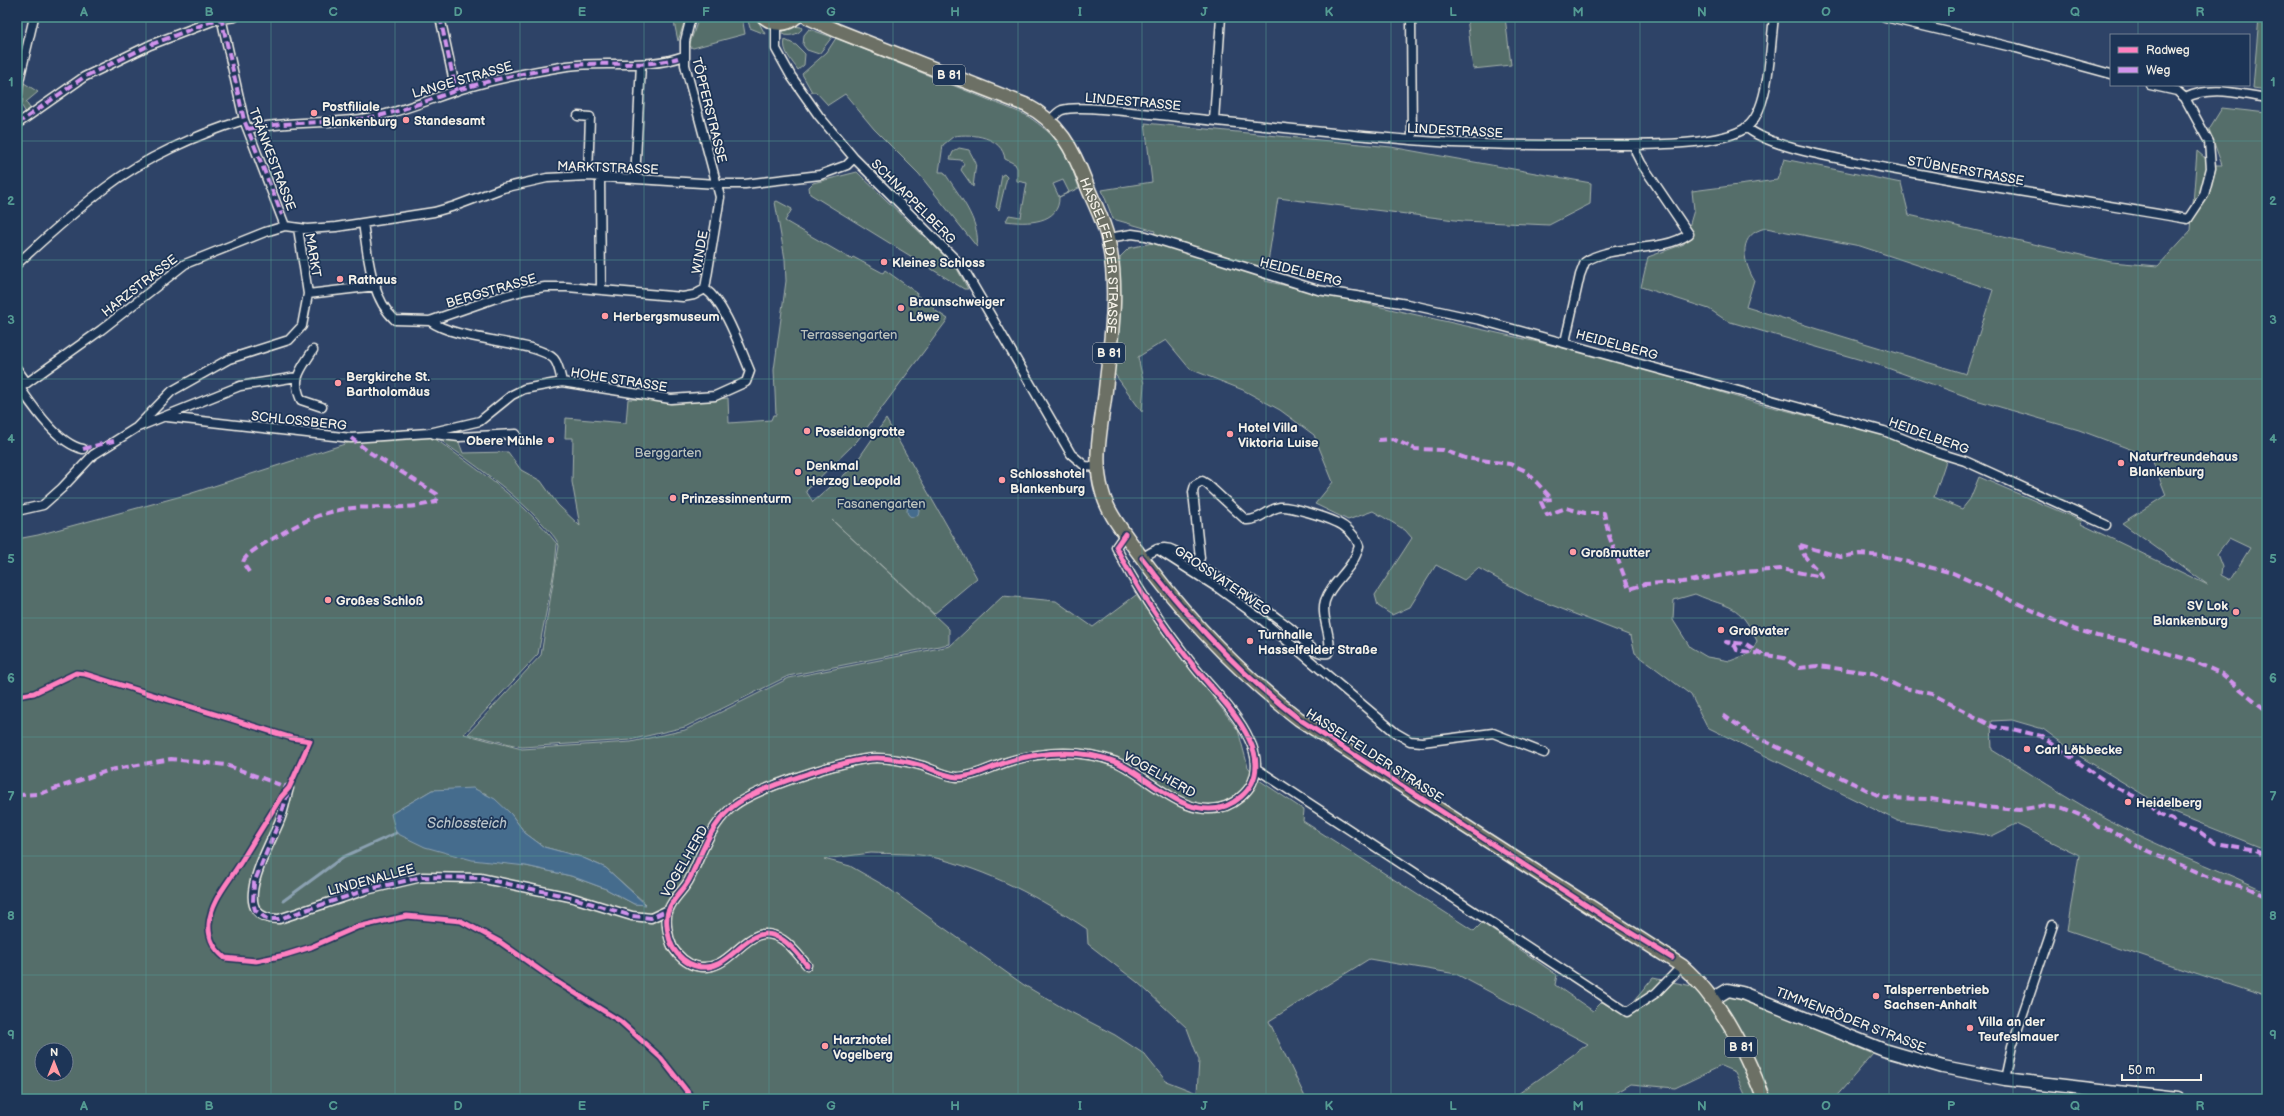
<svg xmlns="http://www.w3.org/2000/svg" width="2284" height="1116" font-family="'Balsamiq Sans',sans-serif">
<rect width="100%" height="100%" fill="#2e4367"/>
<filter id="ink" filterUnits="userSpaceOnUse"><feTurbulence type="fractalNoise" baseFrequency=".025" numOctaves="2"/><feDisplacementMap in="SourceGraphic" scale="8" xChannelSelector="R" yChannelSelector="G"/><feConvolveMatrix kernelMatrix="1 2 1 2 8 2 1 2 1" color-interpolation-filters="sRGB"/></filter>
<g filter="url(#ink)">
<path fill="#556e6b" stroke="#a4b0aa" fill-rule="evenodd" d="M673,17H686L678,41Z
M699,17H742L745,34L693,48L689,46Z
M747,17H756L765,34L750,28Z
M1467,17H1505L1511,65L1473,69Z
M2259,17H2267V90L2253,88Z
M793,26L801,27L802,29C798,35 788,37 782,34L785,29Z
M809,29L832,37L819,54L807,50L803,45L804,35Z
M836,38L1026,115C1060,138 1066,150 1079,188L1059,197C1060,224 1026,224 1006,221L1009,215L1021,217L1027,183L1017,181V168L1015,164L1005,159C1002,137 973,133 954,136L943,145L939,172H944C958,194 981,221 977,247L919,174L874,129L845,94L828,105L816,92H812L802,74L827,52ZM1063,180L1069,192L1059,197L1053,184Z
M785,40L796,45L805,54L804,65L798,70C792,61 782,51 785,40Z
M21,81L38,92L26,102L31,110L26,113L20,103Z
M2222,108L2267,113V850L2172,812L2081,757L2043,729L2012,720L1991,721L1992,750C2041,780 2090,813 2142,837C2183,857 2226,872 2267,892V997L2067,930L2079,855L2016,824L1992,836L1898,821L1707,727L1691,695L1635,653L1631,636L1531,597L1478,568L1464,580L1436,565L1410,607L1392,615L1378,606L1375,595L1412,538L1405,530L1373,511L1348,520L1315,504L1333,482L1314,435L1280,410L1243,390L1190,369L1166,340L1138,357L1144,384L1142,412L1114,373L1120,257L1129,248L1152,243L1155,231L1113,219L1102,190L1152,182L1145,123L1391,147L1591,183L1590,204L1549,225L1463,221L1278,198L1265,281L1609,358L1756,403L1880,434L1946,461L1934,497L1962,509L1970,499L1979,477L2082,521L2081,524L2208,585L2122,523L2166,495L2151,457L2079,430L1976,400L1882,366L1727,321L1709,309L1641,287L1648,257L1684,244L1694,210L1692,191L1777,180L1784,159L1901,183L1909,215L2111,262L2158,266L2191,230L2197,151L2213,165H2222L2209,129ZM1766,228L1860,246L1993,290L1966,374L1746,307L1754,280C1742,259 1738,234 1766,228ZM2229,538L2250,548L2230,580L2221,575L2222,567L2217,554ZM1695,594C1731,610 1738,601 1757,641L1751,653L1730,661L1707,657L1690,647L1673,620L1674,600Z
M959,148L969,150L976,163L973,187L961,170L964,164L961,160L950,159L953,152Z
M857,172L956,267L968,289H964L810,194L809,187L813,183Z
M1004,174L1007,177L999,210L996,207L1002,175Z
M777,201L792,209L785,221L851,259L853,257L883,273L885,270L917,293L916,295L935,306L933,309L948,319L857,441L806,491L813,502L852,468L886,419L977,578L934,614L832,520L949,629V644L788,676L685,727L630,740L522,747L468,734L541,655L559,546C557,538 548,530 543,524C511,490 474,464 436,437L458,440L463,453L508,452L521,470L541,481L558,505L580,526L572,482L573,438H565L566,418L626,423L628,399L687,402L728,398L729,423L771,420L773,415H776L774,370L786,281L785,259L775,202Z
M426,437L434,438C478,470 523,500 557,544L555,566L538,654L464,734L522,749L631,742L685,730L789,678L950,646L1003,596L1056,601L1093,627L1136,595L1238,730L1248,767L1259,780L1304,810L1303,821L1474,931L1482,923L1557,975L1555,985L1593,1011L1602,1002L1618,1012L1631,1005L1653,978L1697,987L1756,1004L1873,1054L1834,1099H1747L1735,1072L1721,1066L1675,1088L1631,1084L1606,1099H1511L1588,1044L1456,974L1369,959L1269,1021L1306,1099H17V539L38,535L189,494L351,442ZM432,790L485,793L511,814L525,833L544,847L581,857L606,868L646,904H634L606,889L571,876L526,866L391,814ZM871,853C891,854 913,853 932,857C988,870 1039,897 1087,929L1088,944L1137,982L1187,1028L1199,1060L1197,1093L1166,1081L1144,1054L1115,1035L1063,1008L1024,985L885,886L850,866L824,859ZM42,1050H66V1074H42Z"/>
<path fill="#456c8d" stroke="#8ba1b1" d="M907 511a6 6 0 1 1 12 0a6 6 0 1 1-12 0Z
M473,788L495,799L511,814L525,833L544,847L581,857L606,868L646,905L634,904L606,889L571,876L526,866L472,860L425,847L396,833L391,814L432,790Z"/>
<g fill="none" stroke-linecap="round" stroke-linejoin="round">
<path stroke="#8ba1b1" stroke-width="3" d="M283,901L343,857L396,833"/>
<g stroke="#f4f1e8" stroke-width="11">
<path id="minor" d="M221,17L244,120L285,226
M440,17L456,91
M691,17L685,41V65L720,197L705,289
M1411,17L1412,140
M1885,17L2016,48L2111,74
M776,23V49L791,76L819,116L854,158L962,266L1071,454L1085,466L1098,467
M2185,98C2212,85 2239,94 2267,98
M17,102L19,81L34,17
M578,116L590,117L588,176
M1214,120L1221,17
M1050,121C1054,116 1057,112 1062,110C1076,105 1124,111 1140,113C1231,122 1321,133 1411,140C1478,146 1546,145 1613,145C1645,145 1722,146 1747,127C1770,109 1770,45 1774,17
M17,124L84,77L150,45L215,20L235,17
M1746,127C1770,148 1838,158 1870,165C1975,185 2082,201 2188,219L2204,195L2211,168L2209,142L2185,98L2177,91L2150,85
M248,129C293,119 341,126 386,114C410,108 434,98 458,90C494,79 530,72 567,66C606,60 646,70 684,56
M600,176L601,289
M635,179L641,64
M363,223C368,255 370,297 395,320L430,321L493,299L526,290L545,287H567L683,297L694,295L705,289
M1108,238L1132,234L1146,236L1318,290L1407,304L1480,320L1884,431L1939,453L1965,461L2106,525
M17,264C45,238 74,212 105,188C142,159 198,134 244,120
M308,294L376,286
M430,321C458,342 536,340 554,359C559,365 560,374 562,382
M1565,342L1580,275L1585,262C1612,243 1660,254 1689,234L1641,163L1636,153V145
M313,350C301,370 291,377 301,400L322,407
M17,369L27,383
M20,388C34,408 58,444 83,449
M17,390L101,330L185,264L265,232L285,226L307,229L336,227L434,212L455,206L503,188L547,178L588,176L717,184H745L820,175L847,165L854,158
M167,417L351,438L429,433L480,421L512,395L524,389L562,382L671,399L715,396L746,382L750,371C740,348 725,303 705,289
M138,427L240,386L297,377
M434,434L459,437L516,434
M17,511L43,505L62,488L93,455L136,428L172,391L229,359L289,340L302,326L308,294L298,228
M1157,549L1218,588L1261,619L1396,733L1410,741L1422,742L1493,733L1544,753
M1142,558C1153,551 1162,544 1175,551C1214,574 1253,599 1289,627C1301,635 1312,656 1328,653C1334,641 1320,617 1325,601C1332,580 1353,571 1359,546C1356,536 1346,526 1336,522C1325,517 1291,506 1280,507C1268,509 1259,521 1246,520L1207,484L1202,481L1195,485L1193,492L1200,558L1196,563
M1257,769L1627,1012L1656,993L1682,966
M289,788C286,798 284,810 280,820C271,844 224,920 279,919L366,890L422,877L480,878L570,897L632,916L651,918L668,910
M807,965C800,957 792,946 783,940C746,915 734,976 696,966C687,964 678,956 673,948C668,938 664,919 669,909C673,898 684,890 689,880C701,856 709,828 730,809C751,789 848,758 877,758C892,758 909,762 923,766C934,770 945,776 957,777C974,777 991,767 1007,762C1026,756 1045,753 1064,753C1081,753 1100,756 1116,762C1150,777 1186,821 1226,806C1236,802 1247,793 1252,783C1259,768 1256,753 1249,739C1237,713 1214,691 1196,669C1166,631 1137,590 1116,547L1125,534
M2005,1079L2012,1046L2053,925"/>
</g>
<g stroke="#f4f1e8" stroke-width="15">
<path id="secondary" d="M1713,999L1728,990L1742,993L1884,1050L1943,1067L2005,1079L2177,1099"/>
</g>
<g stroke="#f4f1e8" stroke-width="16">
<g id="primary">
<path d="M764,17C774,25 786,26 796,17"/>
<path id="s1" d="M807,17L838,31L1026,105C1059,122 1073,149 1086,183C1093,202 1104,220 1108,240C1120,290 1110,344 1105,395C1101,426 1093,461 1102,491C1107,512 1122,530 1134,547C1181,612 1235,670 1299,719L1682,966C1722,1001 1745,1051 1764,1099"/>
</g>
</g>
<use href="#minor" stroke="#1d3557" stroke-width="8"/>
<use href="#secondary" stroke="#1d3557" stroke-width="12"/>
<use href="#primary" stroke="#6c7065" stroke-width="13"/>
<path stroke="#d193ec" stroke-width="4" stroke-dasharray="8 4" stroke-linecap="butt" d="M221,17L244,120L282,215
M440,17L456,91
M17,124L84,77L150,45L215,20L235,17
M248,129C293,119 341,126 386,114C410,108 434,98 458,90C493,79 530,72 567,66C604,60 642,69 678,58
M1378,440L1393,439L1415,449L1443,450L1465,458L1510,464L1526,471L1552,499L1541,500V502L1547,515L1566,508L1585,513H1604L1609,536L1629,589L1645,584L1683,582L1743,572L1781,569L1822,577C1813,563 1805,562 1800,545
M83,449L117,440
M1800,545L1841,557L1859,554L1884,556L1953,573L2068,627L2097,636L2130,642L2193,661L2222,674L2267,711
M249,572L243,563C243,556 259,547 265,543C293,527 319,511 353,508C380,506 409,510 435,502L438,498L437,494L369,452L351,438
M1763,655L1746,644L1726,642L1735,646L1737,650L1784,658L1799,668L1818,666L1872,673L1900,687L1932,694L1994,727L2012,729L2041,736L2109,784L2150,804L2160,814L2173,820L2177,825L2200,832L2215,843L2256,850L2260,852L2267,865
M1723,715L1752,735L1884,798L1931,799L1984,807L2019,810L2041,806L2063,808L2089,819L2098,827L2109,829L2137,846L2216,880L2248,888L2267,897
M288,792L280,819L254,883L253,902L255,910L267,919H279L366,890L422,877L480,878L570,897L632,916L651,918L668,910
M17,795L39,794L110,770L171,759L226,765L289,788"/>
<g stroke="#1d3557" stroke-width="8">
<path id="cycleway" d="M1142,558C1188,618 1239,673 1299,719L1603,916L1672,958
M17,696L34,693L76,673L85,674L292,738L310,741L289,788L281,797C267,820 253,842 239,865C227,884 211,901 209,924C208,938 215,950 225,958L256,961L285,955L311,947L357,927L407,916L461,921L500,942L554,980L620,1021L661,1058L693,1099
M807,965C800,957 792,946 783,940C746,915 734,976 696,966C687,964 678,956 673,948C668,938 664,919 669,909C673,898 684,890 689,880C701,856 709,828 730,809C751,789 848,758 877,758C892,758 909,762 923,766C934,770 945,776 957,777C974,777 991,767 1007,762C1026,756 1045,753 1064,753C1081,753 1100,756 1116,762C1150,777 1186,821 1226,806C1236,802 1247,793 1252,783C1259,768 1256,753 1249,739C1237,713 1214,691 1196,669C1166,631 1137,590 1116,547L1125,534"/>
</g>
<use href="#cycleway" stroke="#ff80c0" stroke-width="5"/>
</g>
</g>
<path fill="none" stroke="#549b93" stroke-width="1" stroke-opacity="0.55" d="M146,17V1099M271,17V1099M395,17V1099M520,17V1099M644,17V1099M769,17V1099M893,17V1099M1018,17V1099M1142,17V1099M1266,17V1099M1391,17V1099M1515,17V1099M1640,17V1099M1764,17V1099M1889,17V1099M2013,17V1099M2138,17V35M2138,85V1099M17,141H2267M17,260H2267M17,379H2267M17,498H2267M17,618H2267M17,737H2267M17,856H2267M17,975H2267"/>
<g fill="#ff9aa2" stroke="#1d3557" stroke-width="1.5">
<circle cx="314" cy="113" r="4"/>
<circle cx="406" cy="120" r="4"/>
<circle cx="884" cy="262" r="4"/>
<circle cx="340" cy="279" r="4"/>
<circle cx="901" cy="308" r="4"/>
<circle cx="605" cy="316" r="4"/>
<circle cx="338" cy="383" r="4"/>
<circle cx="807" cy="431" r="4"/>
<circle cx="1230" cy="434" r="4"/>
<circle cx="551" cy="440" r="4"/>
<circle cx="2121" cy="463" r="4"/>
<circle cx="798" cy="472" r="4"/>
<circle cx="1002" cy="480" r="4"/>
<circle cx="673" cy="498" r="4"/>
<circle cx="1573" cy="552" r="4"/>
<circle cx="328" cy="600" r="4"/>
<circle cx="2236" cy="612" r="4"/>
<circle cx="1721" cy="630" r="4"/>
<circle cx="1250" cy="641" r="4"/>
<circle cx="2027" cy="749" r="4"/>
<circle cx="2128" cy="802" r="4"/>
<circle cx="1876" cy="996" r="4"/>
<circle cx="1970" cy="1028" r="4"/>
<circle cx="825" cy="1046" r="4"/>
</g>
<g text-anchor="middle" stroke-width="3.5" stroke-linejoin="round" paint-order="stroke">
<g fill="#1d3557" stroke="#b4b9bc" stroke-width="1">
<rect x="933" y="65" width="32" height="20" rx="3"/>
<rect x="1093" y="343" width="32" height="20" rx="3"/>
<rect x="1725" y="1037" width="32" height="20" rx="3"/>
</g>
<g font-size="12" font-weight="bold" fill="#f4f1e8">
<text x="949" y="79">B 81</text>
<text x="1109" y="357">B 81</text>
<text x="1741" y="1051">B 81</text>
</g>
<g font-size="13" fill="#f4f1e8" stroke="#1d3557">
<text transform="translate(462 79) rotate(-16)" y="5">LANGE STRASSE</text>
<text transform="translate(1133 101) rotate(5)" y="5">LINDESTRASSE</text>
<text transform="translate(710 110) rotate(76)" y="5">TÖPFERSTRASSE</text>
<text transform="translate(1455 130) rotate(3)" y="5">LINDESTRASSE</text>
<text transform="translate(273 159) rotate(69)" y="5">TRÄNKESTRASSE</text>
<text transform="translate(608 167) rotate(2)" y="5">MARKTSTRASSE</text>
<text transform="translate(1966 170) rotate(10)" y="5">STÜBNERSTRASSE</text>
<text transform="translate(914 201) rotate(45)" y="5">SCHNAPPELBERG</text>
<text transform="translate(699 252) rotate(-80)" y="5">WINDE</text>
<text transform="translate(314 255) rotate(81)" y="5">MARKT</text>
<text dy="5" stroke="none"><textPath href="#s1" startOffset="412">HASSELFELDER STRASSE</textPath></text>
<text transform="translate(1301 271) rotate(14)" y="5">HEIDELBERG</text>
<text transform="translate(139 285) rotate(-38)" y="5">HARZSTRASSE</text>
<text transform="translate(491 290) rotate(-16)" y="5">BERGSTRASSE</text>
<text transform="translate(1617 344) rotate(15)" y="5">HEIDELBERG</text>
<text transform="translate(619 379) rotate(9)" y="5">HOHE STRASSE</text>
<text transform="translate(299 420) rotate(6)" y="5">SCHLOSSBERG</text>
<text transform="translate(1929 435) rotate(20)" y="5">HEIDELBERG</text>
<text transform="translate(1223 580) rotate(34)" y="5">GROSSVATERWEG</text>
<text transform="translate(1375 755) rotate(33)" y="5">HASSELFELDER STRASSE</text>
<text transform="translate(1160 774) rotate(29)" y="5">VOGELHERD</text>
<text transform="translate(684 861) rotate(-60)" y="5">VOGELHERD</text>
<text transform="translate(371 879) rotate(-15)" y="5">LINDENALLEE</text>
<text transform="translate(1851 1019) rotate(21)" y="5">TIMMENRÖDER STRASSE</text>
</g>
<g font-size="13" font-weight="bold" fill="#f4f1e8" stroke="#1d3557" text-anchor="start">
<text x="322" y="111">Postfiliale<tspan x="322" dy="15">Blankenburg</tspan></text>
<text x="414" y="125">Standesamt</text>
<text x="892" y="267">Kleines Schloss</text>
<text x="348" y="284">Rathaus</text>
<text x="909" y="306">Braunschweiger<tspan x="909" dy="15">Löwe</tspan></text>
<text x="613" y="321">Herbergsmuseum</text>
<text x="346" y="381">Bergkirche St.<tspan x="346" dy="15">Bartholomäus</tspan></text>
<text x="1238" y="432">Hotel Villa<tspan x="1238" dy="15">Viktoria Luise</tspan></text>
<text x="815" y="436">Poseidongrotte</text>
<text x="543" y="445" text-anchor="end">Obere Mühle</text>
<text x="2129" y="461">Naturfreundehaus<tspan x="2129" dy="15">Blankenburg</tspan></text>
<text x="806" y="470">Denkmal<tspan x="806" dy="15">Herzog Leopold</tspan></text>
<text x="1010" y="478">Schlosshotel<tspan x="1010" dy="15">Blankenburg</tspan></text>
<text x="681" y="503">Prinzessinnenturm</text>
<text x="1581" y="557">Großmutter</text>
<text x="336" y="605">Großes Schloß</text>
<text x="2228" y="610" text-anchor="end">SV Lok<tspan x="2228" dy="15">Blankenburg</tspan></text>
<text x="1729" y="635">Großvater</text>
<text x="1258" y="639">Turnhalle<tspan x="1258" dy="15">Hasselfelder Straße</tspan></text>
<text x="2035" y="754">Carl Löbbecke</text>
<text x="2136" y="807">Heidelberg</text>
<text x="1884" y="994">Talsperrenbetrieb<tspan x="1884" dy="15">Sachsen-Anhalt</tspan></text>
<text x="1978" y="1026">Villa an der<tspan x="1978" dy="15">Teufeslmauer</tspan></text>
<text x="833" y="1044">Harzhotel<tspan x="833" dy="15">Vogelberg</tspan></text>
</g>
<g font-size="13" fill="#bcc3bc" stroke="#1d3557">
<text x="849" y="339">Terrassengarten</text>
<text x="668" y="457">Berggarten</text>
<text x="881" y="508">Fasanengarten</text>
</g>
<g font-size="14" font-style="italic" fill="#b7c2c8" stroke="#1d3557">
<text x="467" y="828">Schlossteich</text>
</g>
</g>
<rect width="2284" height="1116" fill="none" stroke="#1d3557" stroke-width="44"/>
<rect x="2110" y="34" width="140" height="52" fill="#1d3557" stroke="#738091"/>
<rect x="2118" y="47" width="20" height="6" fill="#ff80c0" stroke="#738091"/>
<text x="2146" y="54" font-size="12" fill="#f4f1e8">Radweg</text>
<rect x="2118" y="67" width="20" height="6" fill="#d193ec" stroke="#738091"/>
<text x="2146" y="74" font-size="12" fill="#f4f1e8">Weg</text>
<g transform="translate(54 1062)"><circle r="19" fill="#1d3557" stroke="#738091"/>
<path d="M0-3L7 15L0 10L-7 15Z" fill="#ff9aa2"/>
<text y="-6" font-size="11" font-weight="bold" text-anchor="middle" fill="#f4f1e8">N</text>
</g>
<path d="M2122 1074v6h79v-6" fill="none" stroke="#f4f1e8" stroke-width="2"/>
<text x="2128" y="1074" font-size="12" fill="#f4f1e8" stroke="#1d3557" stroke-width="3" paint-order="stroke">50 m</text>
<rect x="22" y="22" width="2240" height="1072" fill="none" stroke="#549b93" stroke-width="1.5"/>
<g font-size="13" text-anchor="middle" font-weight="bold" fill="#549b93">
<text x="84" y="16">A</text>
<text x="209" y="16">B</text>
<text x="333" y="16">C</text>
<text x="458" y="16">D</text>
<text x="582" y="16">E</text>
<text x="706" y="16">F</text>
<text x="831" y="16">G</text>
<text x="955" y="16">H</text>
<text x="1080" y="16">I</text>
<text x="1204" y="16">J</text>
<text x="1329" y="16">K</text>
<text x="1453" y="16">L</text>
<text x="1578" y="16">M</text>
<text x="1702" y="16">N</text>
<text x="1826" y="16">O</text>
<text x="1951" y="16">P</text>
<text x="2075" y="16">Q</text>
<text x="2200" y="16">R</text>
<text x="11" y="86">1</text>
<text x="2273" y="86">1</text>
<text x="11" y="205">2</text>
<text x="2273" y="205">2</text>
<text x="11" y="324">3</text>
<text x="2273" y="324">3</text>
<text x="11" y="443">4</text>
<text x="2273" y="443">4</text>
<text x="11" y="563">5</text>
<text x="2273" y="563">5</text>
<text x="11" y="682">6</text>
<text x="2273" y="682">6</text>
<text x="11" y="801">7</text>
<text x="2273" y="801">7</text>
<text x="11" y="920">8</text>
<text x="2273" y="920">8</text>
<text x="11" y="1039">9</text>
<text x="2273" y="1039">9</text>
<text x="84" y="1110">A</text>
<text x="209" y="1110">B</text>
<text x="333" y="1110">C</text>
<text x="458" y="1110">D</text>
<text x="582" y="1110">E</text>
<text x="706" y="1110">F</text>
<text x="831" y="1110">G</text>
<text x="955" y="1110">H</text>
<text x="1080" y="1110">I</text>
<text x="1204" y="1110">J</text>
<text x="1329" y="1110">K</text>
<text x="1453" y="1110">L</text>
<text x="1578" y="1110">M</text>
<text x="1702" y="1110">N</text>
<text x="1826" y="1110">O</text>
<text x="1951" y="1110">P</text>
<text x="2075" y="1110">Q</text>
<text x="2200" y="1110">R</text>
</g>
</svg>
